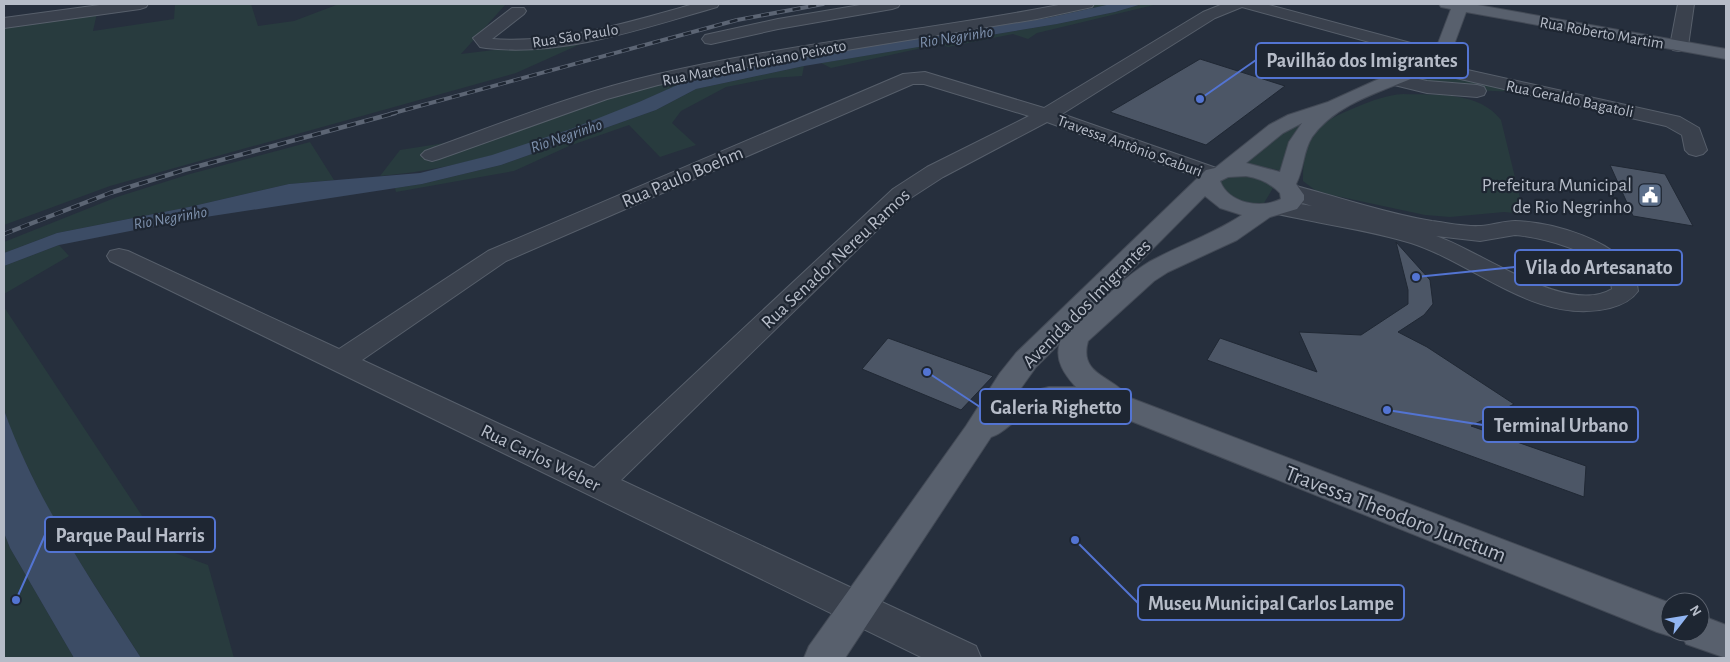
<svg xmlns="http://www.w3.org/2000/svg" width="1730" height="662" font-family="'Alegreya Sans',sans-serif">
<rect width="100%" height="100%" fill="#262f3d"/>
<path fill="#283b3e" d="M175,4H251L258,26L294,21L339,4H506L461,54L594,38L516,73L110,186L4,225V28L97,13L93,31L174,19Z
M1086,4H1111L1047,18L684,82C588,126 486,167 380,176L400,150L483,137L627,87Z
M1142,4H1158L1037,33L1028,39L1013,34L948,47L940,44L831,68L821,63L1057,24L1115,12Z
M804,66L802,76L771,78L726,87L681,111L672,123L696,145L660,157L629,125L569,146L514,171L396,192L395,188L422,184L501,165L656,110L696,89Z
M1428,71L1529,92C1505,91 1436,92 1421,77L1422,73Z
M1403,94C1435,95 1479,91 1501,120L1524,214L1504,212L1450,217L1425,215L1327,194L1315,190L1303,181C1303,134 1316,123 1359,106C1374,100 1387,95 1403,94Z
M1308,117C1291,133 1286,148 1282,171L1244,162L1263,144Z
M310,142L334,180L289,184L189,207L57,233L4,253V242L117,197L190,174Z
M1229,175L1258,177L1272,184L1273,188L1264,203C1246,208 1223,197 1217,179Z
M59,245L69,256L4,294V266Z
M4,307L164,549L208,565L234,658H141L56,525L14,439L4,410Z
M4,533L10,548L74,658H4Z"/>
<path fill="#3c4c65" d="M1111,4H1142L1115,12L1057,24L804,66L696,89L656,110L501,165L422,184L186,220L59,245L4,266V253L57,233L189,207L289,184L420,173L492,155L571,129L639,102L684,82L796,58L1047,18Z
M4,410C36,500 90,578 141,658H74L10,548L4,533Z"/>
<path fill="#4c5666" stroke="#202834" d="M1200,59L1285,86L1206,145L1110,112Z
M1610,165L1665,174L1693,226L1633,216Z
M1396,242L1430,280L1433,304L1424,315L1398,332L1427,347L1514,404L1471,426L1586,466L1584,497L1207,360L1220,338L1317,372L1299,332L1361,335L1408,304V290Z
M888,338L993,376L961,410L862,369Z"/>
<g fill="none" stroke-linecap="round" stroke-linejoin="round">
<g stroke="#575f6b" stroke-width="2">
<path id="minor" d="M107,4H148L146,7L140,9L4,28V18Z
M694,4H719L717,7C644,28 562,57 486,48L480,47L473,38L512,8H524L526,11L524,14L492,39C561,44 629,22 694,4Z
M866,4H900L898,7L892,9L778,29L711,44L705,43L702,39L705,35L778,19Z
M1064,4H1094L1092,7L1037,19L773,62L658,85L607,99L439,159L432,161L425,159L421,155L425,151C500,124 576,93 654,75C789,43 928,31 1064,4Z
M1223,4H1265L1448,53L1451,57L1448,61L1442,62L1242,7L1215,18L1062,114L1222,170L1225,175L1222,180L1214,182L1206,180L1047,122L943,177L909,199L621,480L976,646L981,658H923L110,261L107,256L110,251L119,249L128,251L339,349L488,251L903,74L925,72L1044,108L1203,12ZM913,84H924L1029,116L927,167L893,189L594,468L362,360L506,261Z
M1678,4H1694L1688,46L1685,50L1679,51L1673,50L1670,46Z
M1427,61L1680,117L1699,128L1707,150L1703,154L1696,156L1689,154L1685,150L1682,135L1666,126L1421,70L1418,66L1421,62Z
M1393,73L1427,81L1477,85L1484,87L1486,91L1484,95L1477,97L1427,93L1386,83L1384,79L1386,75Z
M1292,185C1339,197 1384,213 1432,221C1448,223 1465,227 1481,226C1493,225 1504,221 1515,221C1552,222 1618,240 1635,276C1637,280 1637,286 1638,291C1631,301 1621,305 1610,308C1537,326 1476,264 1411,243C1366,229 1319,224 1274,213L1270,208L1274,203L1282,201L1312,206L1284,197L1281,192L1284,187ZM1515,235C1539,237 1600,251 1610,277C1611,280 1611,285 1612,289C1566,316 1481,251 1436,236L1480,241Z"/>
</g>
<g stroke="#434a56" stroke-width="2">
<path id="major" d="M1439,4H1472L1726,49V59L1466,12L1448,61C1406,87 1342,95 1312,137C1303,151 1304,169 1296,184L1304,195V200L1297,209L1270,217L1237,240L1168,272L1154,281L1088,341C1078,376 1114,376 1128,397L1670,603V632H1700V615L1726,625V658L1686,644L1681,632L1670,636L1657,632L1116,415C1089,409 1054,400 1027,413C1014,419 1005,433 991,437L845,658H804L809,646L966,426L1000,373L1016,353L1206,170L1215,168L1269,125L1288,115L1328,102L1434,54L1451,9L1441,7ZM1302,123L1289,142L1280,172L1246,163L1283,133ZM1246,176C1260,178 1271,184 1280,193L1281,199C1261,209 1229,204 1220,181L1228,177ZM1205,196L1220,208L1242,215C1211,235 1180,245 1149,262C1132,272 1118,286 1104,298ZM1060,343C1054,360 1065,375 1076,387H1049L1016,395L1036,367Z"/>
</g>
<use href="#minor" fill="#3a414d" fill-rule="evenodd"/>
<use href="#major" fill="#58606d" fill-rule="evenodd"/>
<g stroke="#5c6574" stroke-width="4">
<path id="rail-far1" d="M390,114L737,20L823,4"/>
</g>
<g stroke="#5c6574" stroke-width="4.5">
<path id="rail" d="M4,234L110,193L184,170L395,113"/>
</g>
<use href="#rail-far1" stroke="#1e2632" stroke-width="2.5" stroke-dasharray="8" stroke-linecap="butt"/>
<use href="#rail" stroke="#1e2632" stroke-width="3" stroke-dasharray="9" stroke-linecap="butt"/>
</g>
<defs>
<g id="civic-square" transform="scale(1.25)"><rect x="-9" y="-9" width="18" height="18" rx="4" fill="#5c6f8a" stroke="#1e2632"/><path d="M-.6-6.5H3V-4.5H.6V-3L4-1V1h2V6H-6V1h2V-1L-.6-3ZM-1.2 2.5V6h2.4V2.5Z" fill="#fff"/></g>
</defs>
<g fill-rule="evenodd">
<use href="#civic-square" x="1650" y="195"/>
</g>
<g text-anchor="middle" stroke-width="4.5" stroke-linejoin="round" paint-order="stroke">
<g font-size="16" fill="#b6bcc8" stroke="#1e2632">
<text transform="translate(1602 32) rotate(10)" y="6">Rua Roberto Martim</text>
<text transform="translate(575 35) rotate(-9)" y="6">Rua São Paulo</text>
<text transform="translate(754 62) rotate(-11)" y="6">Rua Marechal Floriano Peixoto</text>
<text transform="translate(1570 98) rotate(12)" y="6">Rua Geraldo Bagatoli</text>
<text transform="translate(1130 145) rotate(20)" y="6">Travessa Antônio Scaburi</text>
</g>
<g font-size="16" font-style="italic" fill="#7f92ae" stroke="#1e2632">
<text transform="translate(956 36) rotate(-9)" y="6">Rio Negrinho</text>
<text transform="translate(566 135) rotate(-19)" y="6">Rio Negrinho</text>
<text transform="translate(170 217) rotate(-10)" y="6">Rio Negrinho</text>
</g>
<g font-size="19" fill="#b6bcc8" stroke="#1e2632">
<text transform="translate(682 176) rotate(-23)" y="7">Rua Paulo Boehm</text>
<text transform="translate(835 258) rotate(-43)" y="7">Rua Senador Nereu Ramos</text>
<text transform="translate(1086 303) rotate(-45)" y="7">Avenida dos Imigrantes</text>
<text transform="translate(541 457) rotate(26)" y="7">Rua Carlos Weber</text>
</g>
<g font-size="19" fill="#b6bcc8" stroke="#1e2632" text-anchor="end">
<text x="1632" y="191">Prefeitura Municipal<tspan x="1632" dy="22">de Rio Negrinho</tspan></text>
</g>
<g font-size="22" fill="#b6bcc8" stroke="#1e2632">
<text transform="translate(1396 513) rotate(21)" y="8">Travessa Theodoro Junctum</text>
</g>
</g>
<path fill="none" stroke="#5374d2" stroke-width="2" d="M1200 99L1256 60M1416 277L1515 267M927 372L980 407M1387 410L1483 425M16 600L45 535M1075 540L1138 603"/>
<g fill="#5374d2" stroke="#1e2632" stroke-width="2">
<circle cx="1200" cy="99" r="5"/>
<circle cx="1416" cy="277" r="5"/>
<circle cx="927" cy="372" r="5"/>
<circle cx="1387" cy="410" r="5"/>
<circle cx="16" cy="600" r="5"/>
<circle cx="1075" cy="540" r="5"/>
</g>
<g fill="#1e2632" stroke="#5374d2" stroke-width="2">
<rect x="1256" y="43" width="212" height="35" rx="5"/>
<rect x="1515" y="250" width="167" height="35" rx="5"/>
<rect x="980" y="389" width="151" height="35" rx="5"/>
<rect x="1483" y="407" width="155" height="35" rx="5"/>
<rect x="45" y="517" width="170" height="35" rx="5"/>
<rect x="1138" y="585" width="266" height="35" rx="5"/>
</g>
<g font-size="20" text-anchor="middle" font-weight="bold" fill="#b6bcc8">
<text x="1362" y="67">Pavilhão dos Imigrantes</text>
<text x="1599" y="274">Vila do Artesanato</text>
<text x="1056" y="414">Galeria Righetto</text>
<text x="1561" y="432">Terminal Urbano</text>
<text x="130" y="542">Parque Paul Harris</text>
<text x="1271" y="610">Museu Municipal Carlos Lampe</text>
</g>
<rect width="1730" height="662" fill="none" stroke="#b6bcc8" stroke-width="10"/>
<g transform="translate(1685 617) rotate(59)"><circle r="24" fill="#1e2632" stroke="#5b626e"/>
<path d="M0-4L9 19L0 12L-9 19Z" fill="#91b5f2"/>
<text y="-8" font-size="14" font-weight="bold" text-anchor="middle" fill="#b6bcc8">N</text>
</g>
</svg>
